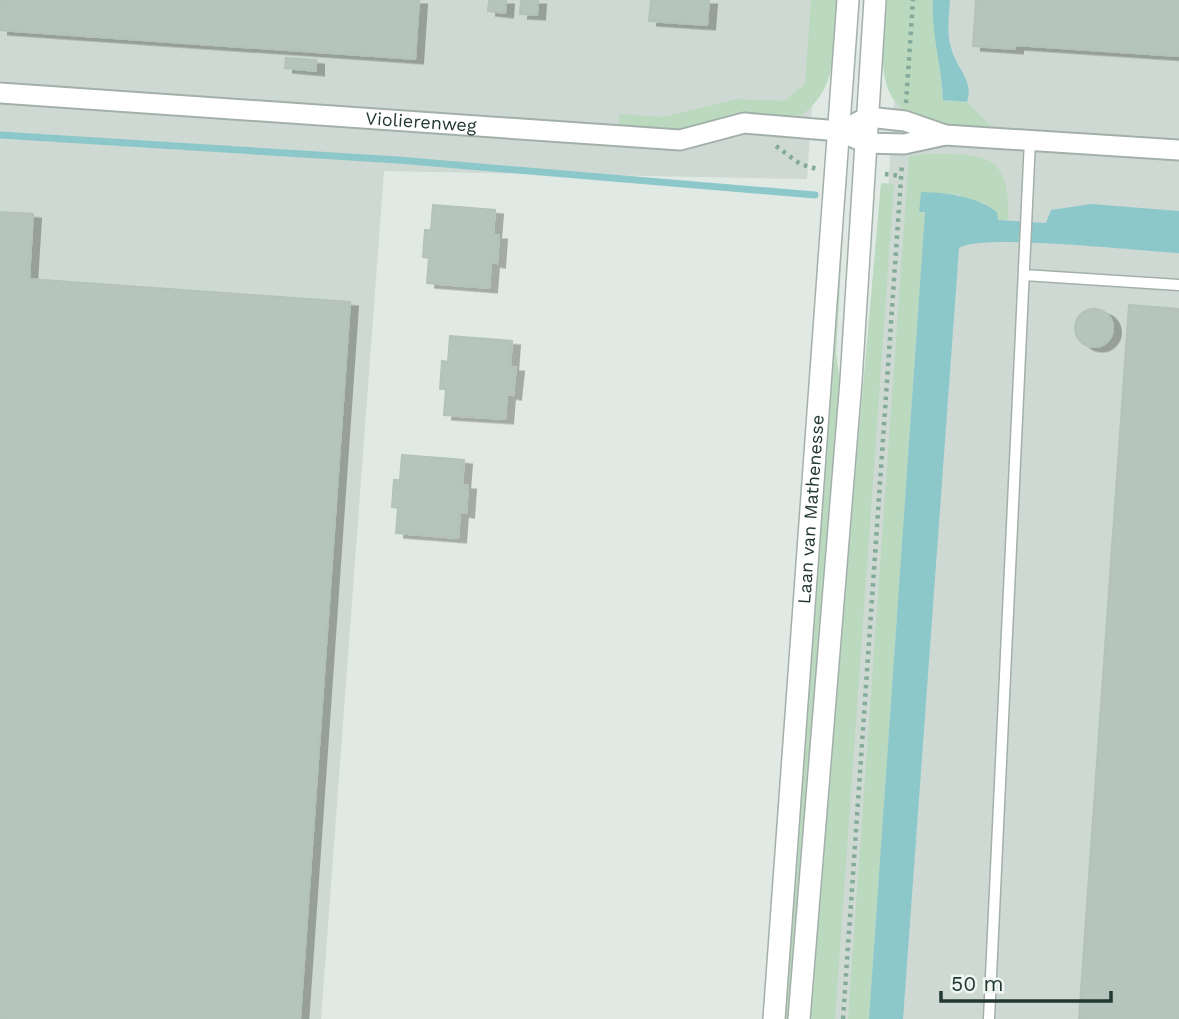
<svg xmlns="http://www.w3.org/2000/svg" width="1179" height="1019" font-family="'Work Sans',sans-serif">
<defs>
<filter id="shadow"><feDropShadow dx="8" dy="4.5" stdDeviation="0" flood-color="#0004"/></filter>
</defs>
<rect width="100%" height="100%" fill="#e0e9e4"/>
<path fill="#ced9d3" d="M0,0H819L807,179L384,171L321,1019H0Z
M901,0H1179V1019H831Z"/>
<path fill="#bad9bf" d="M811,0H837C834,42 840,89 801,115H748L688,132L618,129L619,114L662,117L738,99L784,101L805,84Z
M884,0H933C931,35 942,66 943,100L967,102L994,129C882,121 878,105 884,0Z
M924,154C982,154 1011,150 1008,220H997L984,203L966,199L957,194L919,212L925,211L869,1019H848L909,156Z
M881,183L894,184L835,1019H807Z
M838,194H845L836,354L843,399L794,1019H780Z"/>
<path fill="#8cc8ca" d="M933,0H950C949,17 946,34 952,51C958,70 974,81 967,102L943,100C942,66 931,35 933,0Z
M921,192C949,193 975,196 997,212L998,220L1046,223L1051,210L1091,204L1179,211V253C1141,251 983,233 959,248L903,1019H869L925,212H919Z"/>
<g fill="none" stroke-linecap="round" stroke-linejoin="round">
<path stroke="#8cc8ca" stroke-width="7" d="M0,135L398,160L815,195"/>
</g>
<path fill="#b5c4bd" stroke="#b3c2ba" stroke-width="2" filter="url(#shadow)" d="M0,0H419L415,59L0,30Z
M489,0H506L505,13L488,11Z
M521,0H538L537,15L520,14Z
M651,0H709L707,25L649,21Z
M976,0H1179V56L1015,45V49L973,46Z
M286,58L316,60V71L285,68Z
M433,205L495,210L493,235H499L497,263L491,262L489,288L427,283L429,258L423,257L425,230H431Z
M0,212L33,214L29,279L350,302L300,1019H0Z
M1129,305L1179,309V1019H1079Z
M1075 328a19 19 0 1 1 38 0a19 19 0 1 1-38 0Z
M450,336L512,341L510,367H516L513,395L507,394L505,419L444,415L446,389H440L442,361L448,362Z
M402,455L464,460L462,485H468L466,513L460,512L458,538L396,533L398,508L392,507L394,480H400Z"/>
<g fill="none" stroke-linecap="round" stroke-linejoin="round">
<g stroke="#a3b0aa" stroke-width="13">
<path id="service" d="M1024,275L1179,285
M989,1019L1030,140"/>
</g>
<g stroke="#a3b0aa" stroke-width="23">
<g id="minor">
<path id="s1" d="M0,93L680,140L744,123L839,131L866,143L904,144L945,135"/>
<path d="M856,123L868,117L905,121L945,135L1179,150"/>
</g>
</g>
<g stroke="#a3b0aa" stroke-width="24">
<g id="tertiary">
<path id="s2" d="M774,1019L848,0"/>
<path d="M799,1019L851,381L875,0"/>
</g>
</g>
<path stroke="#83aa9a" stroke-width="4.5" stroke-dasharray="3.5 5" stroke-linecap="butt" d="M906,103L913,0
M776,146L800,164L817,169
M885,174L901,176
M843,1019L902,164"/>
<use href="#service" stroke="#fff" stroke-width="10"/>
<use href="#minor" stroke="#fff" stroke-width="19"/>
<use href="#tertiary" stroke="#fff" stroke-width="21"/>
</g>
<g text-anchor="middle" stroke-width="5" stroke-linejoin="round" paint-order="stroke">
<g font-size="18" fill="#223830" stroke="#f0f6f2">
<text dy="6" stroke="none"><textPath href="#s1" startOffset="422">Violierenweg</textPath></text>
<text dy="6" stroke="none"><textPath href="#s2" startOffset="511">Laan van Mathenesse</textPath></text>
</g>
</g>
<path d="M941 991v10h170v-10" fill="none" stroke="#223830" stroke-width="3.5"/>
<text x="951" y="991" font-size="21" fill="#223830" stroke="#f0f6f2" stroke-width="5" paint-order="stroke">50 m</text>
</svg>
